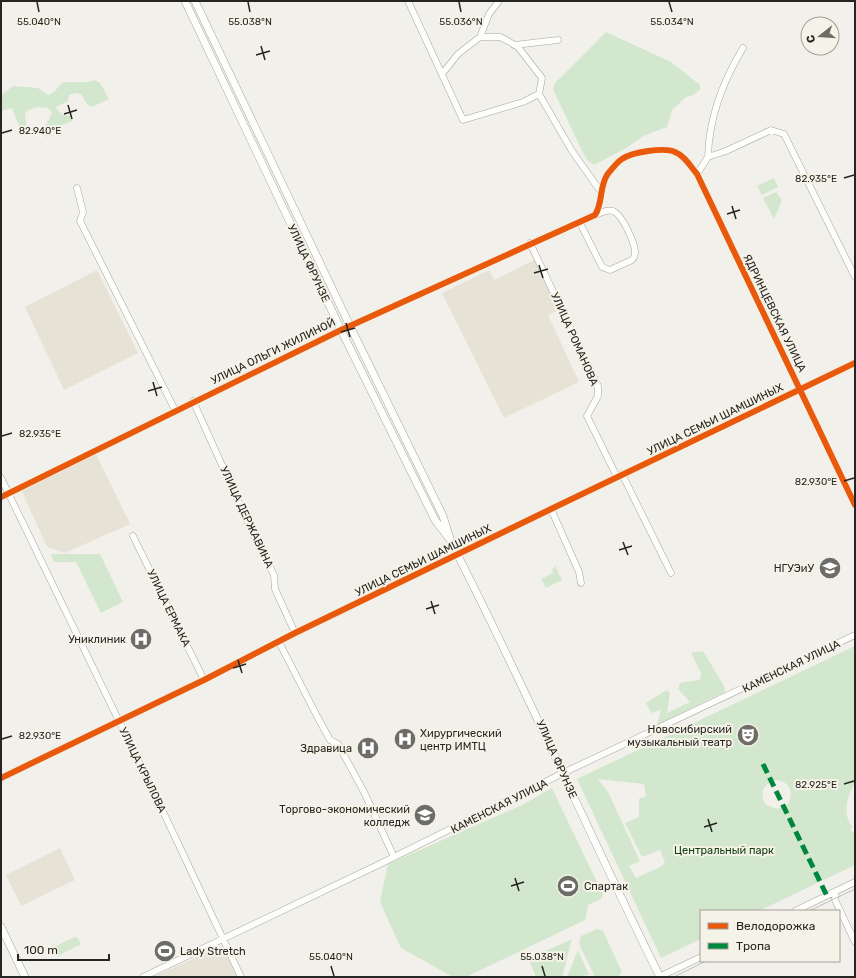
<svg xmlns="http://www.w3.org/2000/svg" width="856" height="978" font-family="Rubik,sans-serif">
<rect width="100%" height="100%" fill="#f2f0ea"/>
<path fill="#e7e2d6" d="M536,259L560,309L548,315L579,382L504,418L442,293L489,270L494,280Z
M97,270L138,353L64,390L25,307Z
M94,450L130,524L65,553L47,547L20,487Z
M60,848L75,880L21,906L6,875Z
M218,947L225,951L237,977H153Z"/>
<path fill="#d2e7cd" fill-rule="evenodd" d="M606,32L671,62L700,85V90L693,95L686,97L672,110L667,127L643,136L628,147L594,165L588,161L583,153L553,89L556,82Z
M95,80L100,83L109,99L92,107L87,104L81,94L75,93L69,95L68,101L56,107C60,114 63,116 71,116L73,121L56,127L48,137L41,134L40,128L46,125L52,113L48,108C39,107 33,106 25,113L27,131H21L12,108L1,111V95L13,86L38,88L48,95L54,92L63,82H87Z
M774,178L778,187L762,195L757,186Z
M776,192L782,200L774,219L763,198Z
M51,554H100L123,602L101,613L76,562H54Z
M555,566L562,580L546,588L541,579L553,573L552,570Z
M855,646V783C847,796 842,813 852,827L850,830L855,833V865L759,911H701V939L661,958L577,779ZM598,779L644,784L646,796L639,799V817L625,823L642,857L660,850L665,862L662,866L636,878L629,866L640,861L608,792ZM777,780C790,782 795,794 787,805L777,809L766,805C758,794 764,782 777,780Z
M703,651L724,686L725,692L657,725L661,710L651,713L646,703L667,690L670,693L667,713L690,702L678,689L680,683L700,680L701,673L691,653Z
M552,788L603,895L601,899L588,905L585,920L466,977H453L401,948L380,902L388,864L522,805Z
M597,929L603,931L622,972L618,977H595L579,944L581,936Z
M75,937L78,938L81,944L58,956L54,947Z
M572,939L562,977H536L530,962L545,955V951Z
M578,950L589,975L567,977Z"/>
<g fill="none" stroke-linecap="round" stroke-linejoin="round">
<g stroke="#a6a5a0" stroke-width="7">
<path id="minor" d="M408,1L463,120L523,102L539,94
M480,37H500L508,41L518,47L542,78L539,94L572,151L601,192
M514,45L558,40
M442,74L458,54L480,37L489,14L499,1
M708,157C709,118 723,81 743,48
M697,174L708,157L726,151L771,130L784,134L855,277
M77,188L83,212L80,221L175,410
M580,223L602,267L610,270L632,260C634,258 635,254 635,252C635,243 622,214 613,211C606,209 602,213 595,215
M530,243L598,386V396L587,416L617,477
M193,401L254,536L274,575L275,589L295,633
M622,474L671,573
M1,478L167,820L241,977
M1,497L341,330L595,215C603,203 599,188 607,175C611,170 617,162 622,159C632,152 664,147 675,152C685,156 690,166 697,174L855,505
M551,509L579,572L581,583
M133,536L204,680
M279,642L318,718L330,740L338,744L364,792L394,857
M1,778L204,680L295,633L551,509L855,363
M836,891L835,900L855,942
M795,911L855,882
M143,977L382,863L563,773L855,635
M659,977L701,957"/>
</g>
<g stroke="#a6a5a0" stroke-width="8">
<path id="major" d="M185,1L341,330L435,520L448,537
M195,1L350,326L443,516L451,542C525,685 588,833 660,977
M1,927L25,977"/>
</g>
<use href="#minor" stroke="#fdfdfc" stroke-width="6"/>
<use href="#major" stroke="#fdfdfc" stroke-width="7"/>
<path stroke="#c1c0bf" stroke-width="1" d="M809,911L855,889
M674,977L706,961"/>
<path stroke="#00873e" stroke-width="5" stroke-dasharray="10 5" stroke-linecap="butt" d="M763,764L827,896"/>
<g stroke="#f5f2e7" stroke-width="8">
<path id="cycleway" d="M1,497L341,330L595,215C603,203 599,188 607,175C611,170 617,162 622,159C632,152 664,147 675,152C685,156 690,166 697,174L855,505
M1,778L204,680L295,633L551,509L855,363"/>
</g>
<use href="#cycleway" stroke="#e8590c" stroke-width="6"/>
</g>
<path fill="none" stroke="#262521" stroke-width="1.5" d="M37,2L39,12M248,2L250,12M459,2L461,12M669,2L672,12M261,46L265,60M256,55L270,51M68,105L72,119M64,114L77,110M2,133L12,130M844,178L854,175M732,206L736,219M727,214L740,210M539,265L543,278M534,273L548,269M346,323L350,337M341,332L355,328M153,382L157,396M148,391L162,387M2,436L12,433M844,481L854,478M623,542L628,555M619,550L632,546M431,601L435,614M426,609L439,605M238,660L242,673M233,668L246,664M2,739L12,736M844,784L854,781M708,819L712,832M704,827L717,823M515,878L519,891M511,886L524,882M331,966L334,976M542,966L545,976"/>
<defs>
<g id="university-disc" transform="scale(1.15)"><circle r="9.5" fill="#6d6c67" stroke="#f5f2e7"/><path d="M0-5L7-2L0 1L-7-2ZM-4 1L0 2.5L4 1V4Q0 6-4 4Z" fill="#fff"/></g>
<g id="hospital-disc" transform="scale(1.15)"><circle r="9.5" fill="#6d6c67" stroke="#f5f2e7"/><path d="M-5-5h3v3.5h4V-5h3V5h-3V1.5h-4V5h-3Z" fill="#fff"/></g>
<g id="theatre-disc" transform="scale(1.15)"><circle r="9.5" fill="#6d6c67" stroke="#f5f2e7"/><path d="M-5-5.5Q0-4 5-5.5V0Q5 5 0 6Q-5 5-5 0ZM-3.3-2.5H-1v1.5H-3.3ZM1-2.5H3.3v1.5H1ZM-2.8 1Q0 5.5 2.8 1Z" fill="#fff"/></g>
<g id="stadium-disc" transform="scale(1.15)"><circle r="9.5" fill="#6d6c67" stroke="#f5f2e7"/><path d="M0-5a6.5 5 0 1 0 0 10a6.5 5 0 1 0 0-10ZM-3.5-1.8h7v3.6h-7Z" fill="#fff"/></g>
</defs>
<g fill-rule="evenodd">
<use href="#university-disc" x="830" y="568"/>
<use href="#hospital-disc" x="141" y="639"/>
<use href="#theatre-disc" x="748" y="735"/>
<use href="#hospital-disc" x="405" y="739"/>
<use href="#hospital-disc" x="368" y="748"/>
<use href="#university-disc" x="425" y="815"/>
<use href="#stadium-disc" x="568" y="886"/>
<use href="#stadium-disc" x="165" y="951"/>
</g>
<g text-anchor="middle" stroke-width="4" stroke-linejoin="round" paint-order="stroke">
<g font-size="11" fill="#262521" stroke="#f5f2e7">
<text transform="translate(309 263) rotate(65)" y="4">УЛИЦА ФРУНЗЕ</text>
<text transform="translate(775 313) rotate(64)" y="4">ЯДРИНЦЕВСКАЯ УЛИЦА</text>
<text transform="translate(575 339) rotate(66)" y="4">УЛИЦА РОМАНОВА</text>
<text transform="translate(273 351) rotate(-26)" y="4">УЛИЦА ОЛЬГИ ЖИЛИНОЙ</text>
<text transform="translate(715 419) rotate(-26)" y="4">УЛИЦА СЕМЬИ ШАМШИНЫХ</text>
<text transform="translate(247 517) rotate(65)" y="4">УЛИЦА ДЕРЖАВИНА</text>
<text transform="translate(423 560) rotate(-26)" y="4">УЛИЦА СЕМЬИ ШАМШИНЫХ</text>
<text transform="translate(169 608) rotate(64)" y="4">УЛИЦА ЕРМАКА</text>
<text transform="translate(791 666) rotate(-26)" y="4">КАМЕНСКАЯ УЛИЦА</text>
<text transform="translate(557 759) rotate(66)" y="4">УЛИЦА ФРУНЗЕ</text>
<text transform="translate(143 770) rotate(64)" y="4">УЛИЦА КРЫЛОВА</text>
<text transform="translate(499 806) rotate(-27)" y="4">КАМЕНСКАЯ УЛИЦА</text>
</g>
<g font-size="11" fill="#262521" stroke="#f5f2e7" text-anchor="end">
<text x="814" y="572">НГУЭиУ</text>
<text x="126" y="643">Униклиник</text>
<text x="732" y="733">Новосибирский<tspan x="732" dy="13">музыкальный театр</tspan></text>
<text x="420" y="737" text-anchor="start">Хирургический<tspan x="420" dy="13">центр ИМТЦ</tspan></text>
<text x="352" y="752">Здравица</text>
<text x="410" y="813">Торгово-экономический<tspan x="410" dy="13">колледж</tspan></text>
<text x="584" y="890" text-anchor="start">Спартак</text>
<text x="180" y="955" text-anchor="start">Lady Stretch</text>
</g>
<g font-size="11" fill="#114111" stroke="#f5f2e7">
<text x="724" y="854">Центральный парк</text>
</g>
</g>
<g font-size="10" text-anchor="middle" fill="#262521" stroke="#f5f2e7" stroke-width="4" stroke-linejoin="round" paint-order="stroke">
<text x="39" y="25">55.040°N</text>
<text x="250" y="25">55.038°N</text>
<text x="461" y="25">55.036°N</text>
<text x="672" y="25">55.034°N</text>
<text x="40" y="134">82.940°E</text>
<text x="816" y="182">82.935°E</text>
<text x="40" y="437">82.935°E</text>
<text x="816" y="485">82.930°E</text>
<text x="40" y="739">82.930°E</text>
<text x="816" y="788">82.925°E</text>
<text x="331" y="960">55.040°N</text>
<text x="542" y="960">55.038°N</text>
</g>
<rect width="856" height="978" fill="none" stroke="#262521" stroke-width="4"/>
<rect x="700" y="910" width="140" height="52" fill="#f5f2e7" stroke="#a2a098"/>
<rect x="708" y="923" width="20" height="6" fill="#e8590c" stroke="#a2a098"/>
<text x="736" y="930" font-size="12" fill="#262521">Велодорожка</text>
<rect x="708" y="943" width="20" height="6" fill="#00873e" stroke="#a2a098"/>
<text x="736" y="950" font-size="12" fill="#262521">Тропа</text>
<g transform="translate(820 36) rotate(253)"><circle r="19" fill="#f5f2e7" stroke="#a2a098"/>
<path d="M0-3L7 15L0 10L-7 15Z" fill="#6d6c67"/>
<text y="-6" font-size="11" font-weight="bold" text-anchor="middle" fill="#262521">С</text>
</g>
<path d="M18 954v6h91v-6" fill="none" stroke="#262521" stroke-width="2"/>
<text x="24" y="954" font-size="12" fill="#262521" stroke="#f5f2e7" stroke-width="3" paint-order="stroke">100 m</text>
</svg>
